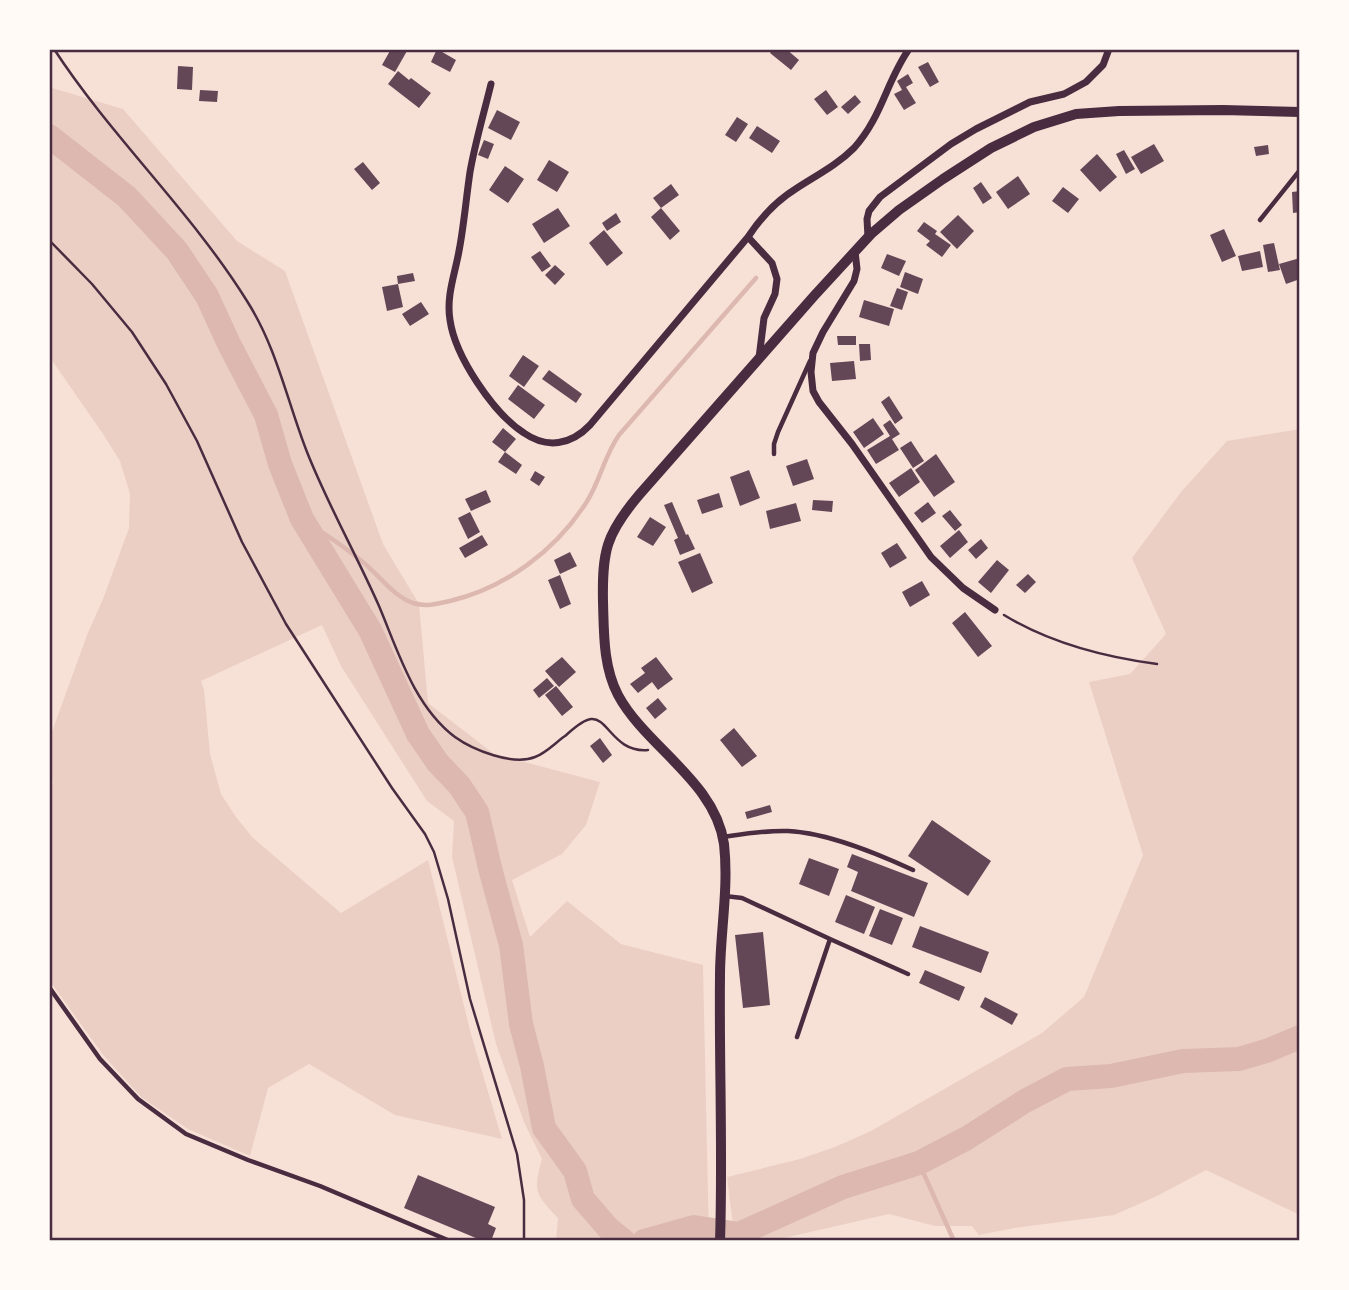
<svg xmlns="http://www.w3.org/2000/svg" width="1349" height="1290" font-family="Montserrat,sans-serif">
<rect width="100%" height="100%" fill="#f7e1d7"/>
<path fill="#ebcfc5" d="M49,87L123,109L237,241L285,271L383,544L419,604L428,703L494,754L600,782L586,825L562,854L512,880L530,937L567,901L621,944L703,965L709,1241H556L558,1218C535,1194 533,1191 542,1159L524,1122L496,1044L452,857L454,821L427,801L341,666L322,625L201,681L204,690L210,754L221,794L236,817L252,837L341,913L428,860L471,1034L502,1139L395,1115L309,1064L268,1088L250,1156L188,1129L141,1097L104,1056L49,980V793L53,783L49,774V740L87,635L103,599L129,528L130,494L120,461L103,434L49,356Z
M1300,429V1215L1206,1170L1157,1196L1114,1215L1015,1228L979,1235L972,1226H935L889,1214L771,1241H735L727,1177L800,1159L835,1147L871,1131L1042,1033L1084,997L1143,855L1089,682L1130,674L1166,634L1132,558L1181,492L1227,441Z"/>
<g fill="none" stroke-linecap="round" stroke-linejoin="round">
<path stroke="#dcb8b0" stroke-width="4.5" d="M302,519C321,532 341,544 359,559C377,572 391,595 413,603C425,607 437,604 450,601C505,588 555,551 586,503C600,482 604,456 619,435L756,278
M919,1163L954,1241"/>
<path stroke="#dcb8b0" stroke-width="24" d="M49,136L127,197L177,251L207,296L229,344L266,415L280,464L302,519L370,630L418,734L438,763L459,785L477,812L491,872L511,945L521,1024L532,1066L544,1128L575,1171L583,1199L608,1228L624,1241
M644,1241L694,1227L739,1234L843,1187L919,1163L967,1138L1025,1101L1067,1079L1111,1076L1183,1061L1239,1059L1269,1050L1300,1037"/>
</g>
<path fill="#644757" d="M391,49H404L407,51L395,72L382,65Z
M437,49L456,60L450,72L431,62Z
M773,49H786L799,60L791,70L770,53Z
M928,62L939,82L930,87L918,67Z
M178,66L193,67L192,90L177,89Z
M398,71L409,80L411,78L431,93L419,108L388,84Z
M908,74L913,83L906,87L916,103L904,110L894,94L902,90L897,81Z
M200,90L218,91L217,102L199,101Z
M826,90L838,107L827,115L814,99Z
M855,95L861,102L848,114L841,107Z
M497,110L520,122L511,140L488,128Z
M737,117L748,124L736,142L725,135Z
M757,126L780,141L772,153L749,138Z
M484,140L494,144L488,159L478,155Z
M1154,144L1164,161L1141,174L1131,157Z
M1268,145L1269,154L1256,156L1254,147Z
M1124,150L1135,169L1126,174L1116,154Z
M1097,154L1117,177L1100,192L1080,170Z
M549,160L569,172L557,192L537,180Z
M363,162L380,183L372,190L354,169Z
M505,166L524,179L508,203L489,190Z
M1018,176L1030,194L1008,209L996,192Z
M981,182L992,198L983,204L973,188Z
M671,184L679,195L661,208L653,198Z
M1063,187L1079,199L1068,213L1052,201Z
M1300,191V212L1293,213L1292,192Z
M558,208L570,226L544,243L532,224Z
M661,208L680,231L670,240L651,217Z
M616,213L621,222L607,231L602,223Z
M958,215L974,231L957,249L940,232Z
M924,222L937,231L935,234L951,245L942,257L926,245L930,241L917,231Z
M1224,229L1236,256L1222,262L1210,235Z
M604,230L623,253L607,266L589,243Z
M1274,243L1280,270L1268,272L1263,245Z
M540,251L551,266L542,272L531,257Z
M1260,251L1263,267L1242,271L1238,256Z
M887,254L906,261L899,276L881,268Z
M1300,258V279L1286,284L1279,264Z
M555,265L565,274L555,285L545,275Z
M905,272L923,279L918,294L900,287Z
M413,273L415,281L398,284L397,276Z
M398,284L403,307L387,311L382,287Z
M897,288L908,292L902,310L890,306Z
M864,300L894,309L889,326L859,317Z
M421,302L429,314L410,326L402,314Z
M837,336H856V345H838Z
M859,344H870L871,360L860,361Z
M523,355L539,366L524,387L509,376Z
M854,361L856,379L832,381L830,363Z
M549,370L582,394L576,403L542,379Z
M518,385L545,405L534,419L508,399Z
M889,396L903,418L895,424L881,402Z
M873,418L884,434L864,448L853,432Z
M890,420L900,434L892,439L899,450L876,464L867,450L890,436L883,425Z
M503,428L516,439L505,452L522,465L516,474L498,462L505,452L492,442Z
M911,441L924,461L913,468L900,448Z
M936,454L955,482L934,497L915,470Z
M807,459L814,479L793,486L786,466Z
M911,468L920,482L899,497L889,483Z
M749,470L760,498L740,506L730,477Z
M535,471L545,477L539,486L530,480Z
M486,490L491,502L471,511L465,499Z
M719,493L723,507L702,514L697,500Z
M813,500L833,501L832,512L812,510Z
M672,502L686,535L688,534L695,549L680,555L674,540L678,538L664,505Z
M928,502L936,513L922,523L914,513Z
M796,503L801,521L770,529L766,511Z
M950,510L962,525L955,531L942,516Z
M470,512L480,532L468,539L458,518Z
M650,517L666,527L653,546L637,537Z
M959,530L968,542L950,558L940,546Z
M482,535L488,545L465,558L459,548Z
M981,539L988,548L976,559L968,550Z
M897,543L907,558L890,568L881,553Z
M570,552L577,566L560,574L554,560Z
M700,553L713,583L692,593L678,562Z
M997,560L1009,570L991,593L978,582Z
M1028,574L1036,582L1025,593L1016,585Z
M560,575L571,604L560,609L548,580Z
M922,581L930,595L910,607L902,592Z
M965,612L992,646L978,657L952,623Z
M562,657L576,672L559,687L545,671Z
M656,657L673,679L658,690L652,682L638,693L630,684L645,673L641,668Z
M547,678L554,686L539,698L533,690Z
M556,686L573,707L562,716L545,695Z
M658,698L667,709L655,719L646,708Z
M734,728L757,756L742,767L720,740Z
M600,738L612,755L603,763L590,746Z
M770,805L772,812L747,819L745,812Z
M932,820L991,861L968,896L908,856Z
M852,854L928,883L914,917L851,891L858,872L847,867Z
M809,858L839,869L829,896L799,884Z
M846,895L875,907L864,934L835,922Z
M880,909L903,918L892,945L869,936Z
M920,926L989,952L981,973L912,947Z
M763,932L770,1005L743,1008L735,935Z
M925,970L965,987L959,1001L919,983Z
M985,997L1018,1014L1012,1025L980,1007Z
M418,1175L495,1207L488,1224L496,1228L491,1241H483L404,1208Z"/>
<g fill="none" stroke-linecap="round" stroke-linejoin="round">
<path stroke="#4a2c40" stroke-width="2.5" d="M54,49C112,138 191,211 247,301C277,348 287,401 307,452C328,505 356,554 379,606C398,651 414,706 455,737C473,750 513,766 535,757C546,753 555,743 565,736C572,730 582,720 591,719C608,717 614,753 648,750
M49,240L92,284L132,332L166,384L197,441L242,542L286,624L392,788L425,834L434,852L448,899L470,999L517,1154L524,1200V1241
M1004,615C1050,643 1104,657 1157,664"/>
<path stroke="#4a2c40" stroke-width="4.5" d="M1260,220L1300,170
M774,454V444L778,432L810,361
M723,837C744,834 767,830 788,831C828,833 876,853 913,870
M725,896L742,898L830,939L797,1037
M830,939L908,974
M49,987L100,1059L138,1099L186,1134L248,1160L320,1186L450,1241"/>
<path stroke="#4a2c40" stroke-width="7" d="M491,84C484,113 475,143 470,172C466,199 464,225 459,251C455,274 446,296 450,320C455,356 493,413 524,433C547,449 571,445 590,425L748,237C761,217 776,201 797,188C817,175 837,165 854,148C882,117 886,82 909,49
M748,237L772,263L777,279L775,294L764,318L759,358
M868,237L867,219L869,211L880,197L951,144L976,129L1030,102L1064,94L1086,82L1103,65L1109,49
M855,251L857,269L854,281L823,332L813,353L811,372L813,391L819,402L852,444L931,557L963,588L995,610"/>
<path stroke="#4a2c40" stroke-width="10" d="M720,1241C723,1153 719,1065 720,976C720,933 729,888 724,844C715,781 646,747 618,695C603,666 604,633 603,602C602,551 606,534 639,495L814,296L871,234L899,210L943,179L991,148L1034,127L1076,114L1119,111L1223,110L1300,112"/>
</g>
<rect width="1349" height="1290" fill="none" stroke="#fffaf5" stroke-width="102"/>
<rect x="51" y="51" width="1247" height="1188" fill="none" stroke="#4a2c40" stroke-width="2.5"/>
</svg>
